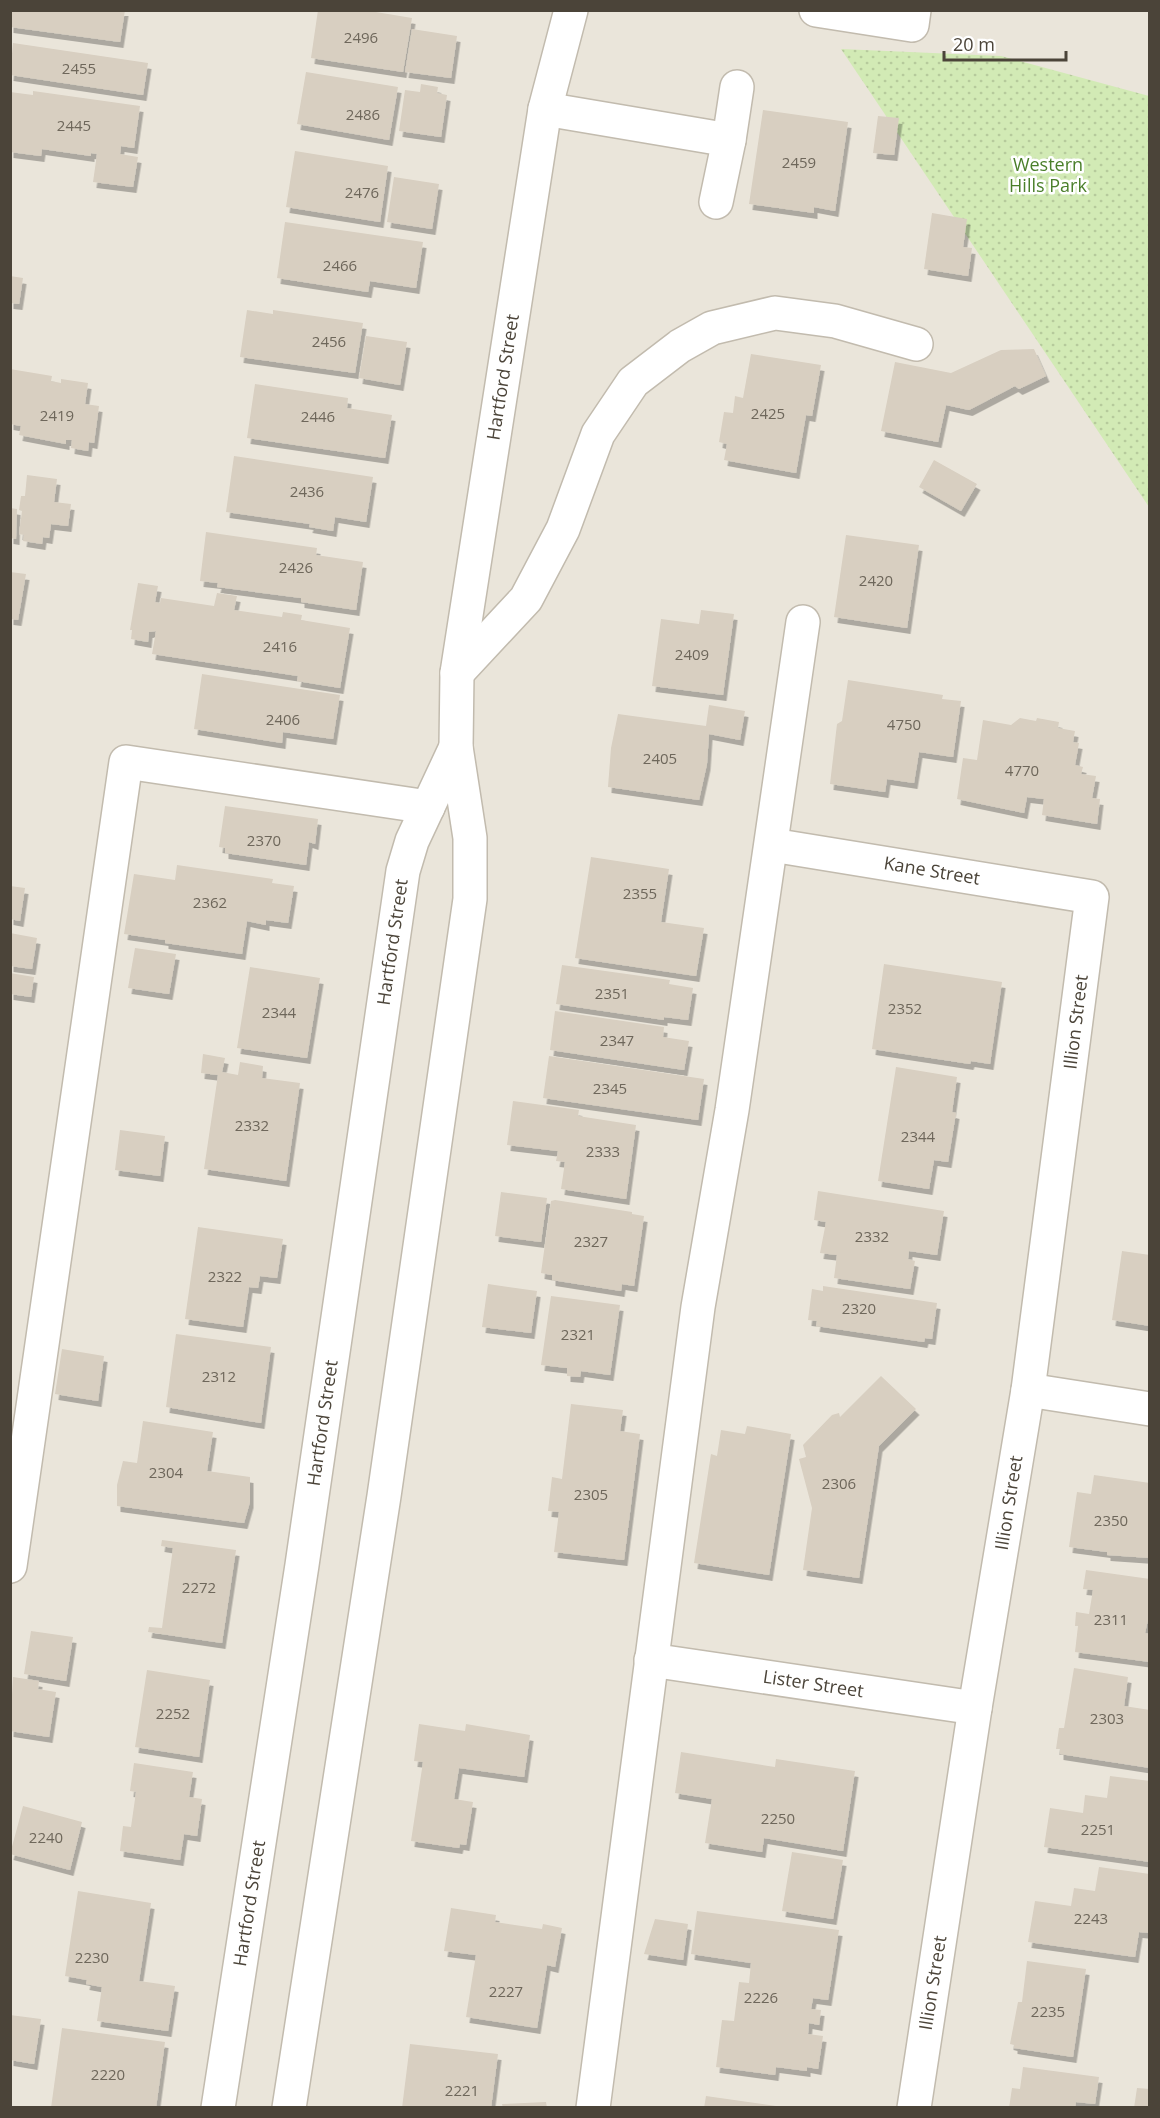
<svg xmlns="http://www.w3.org/2000/svg" width="1160" height="2118" font-family="'Open Sans',sans-serif">
<defs>
<pattern id="park-dots" width="8" height="8" patternUnits="userSpaceOnUse" patternTransform="scale(1.5)"><rect width="8" height="8" fill="#d2eab5"/><path d="M2 2h.1M6 6h.1" fill="none" stroke="#b6ca9c" stroke-width="1.8" stroke-linecap="round"/></pattern>
<filter id="shadow"><feDropShadow dx="3.5" dy="6" stdDeviation="0" flood-color="#0004"/></filter>
</defs>
<rect width="100%" height="100%" fill="#f6f3ec"/>
<path fill="#eae5da" d="M11,11H1149V2107H11Z"/>
<path fill="url(#park-dots)" d="M841,49L1001,56L1149,96V507Z"/>
<path fill="#d8cfc1" filter="url(#shadow)" d="M10,10H125L120,42L10,27Z
M318,10H364L412,18L403,72L311,58Z
M412,29L457,36L451,78L405,72Z
M13,43L148,63L143,95L10,75Z
M306,72L398,87L389,140L297,124Z
M421,84L438,87L437,93L447,95L441,137L399,131L405,90L420,92Z
M33,91L140,106L134,148L121,146L120,154L138,157L133,187L93,182L97,154L91,153V156L42,149L41,156L10,152V92L33,95Z
M763,110L848,122L835,211L814,207V213L749,204Z
M878,116L899,118L894,155L873,153Z
M295,151L388,166L380,222L286,207Z
M394,177L439,184L432,229L387,222Z
M932,213L967,219L963,247L972,248L968,276L924,269Z
M285,222L423,242L416,288L370,281L368,292L277,278Z
M10,276L23,278L19,304L10,303Z
M247,310L273,314V310L363,323L355,373L240,357Z
M366,336L407,342L400,385L359,378Z
M1034,349L1046,376L1019,389L1015,386L969,410L946,405L938,442L881,431L895,362L951,373L1001,350Z
M751,354L821,365L812,416L806,415L796,473L724,460L727,444L719,442L724,412L733,413L735,396L743,398Z
M10,369L52,376L51,381L61,383V379L88,383L85,404L99,406L94,443L89,442L88,451L71,448L72,440H66V444L19,435L21,426L10,424Z
M255,384L348,398L347,408L392,415L385,458L247,438Z
M234,456L373,477L366,522L335,517L333,531L309,527L310,524L226,512Z
M934,460L977,484L961,511L919,487Z
M27,475L57,479L54,502L71,504L68,526L51,524L49,538L43,537L42,544L23,541L24,535L19,534L22,511L19,510L21,496H25Z
M10,508L17,509L16,539L10,538Z
M206,532L317,548L316,555L363,562L356,610L301,602V598L217,587L218,583L200,581Z
M846,535L919,545L907,628L834,617Z
M10,572L26,574L18,620L10,619Z
M138,583L158,586L155,602L160,603L161,598L214,606L217,593L237,596L234,610L282,617L283,612L302,615L301,620L350,628L340,688L297,681L298,676L152,654L156,631L149,632L148,642L131,639L132,630H130Z
M701,610L734,614L723,695L652,686L661,619L699,624Z
M202,674L340,695L333,739L283,732L282,743L194,729Z
M848,680L943,695L942,699L961,701L953,757L919,752L914,783L887,779L885,792L830,784L837,724L842,721Z
M709,705L745,711L740,740L709,734L707,764L699,800L608,787L611,748L618,714L706,726Z
M1020,718L1036,721L1037,718L1059,722L1058,728L1075,731L1073,742L1079,743L1075,765L1083,767L1081,774L1096,776L1092,798L1100,799L1097,824L1042,815L1044,799L1027,797L1024,813L957,799L963,758L977,760L983,720L1011,725Z
M225,806L318,819L315,844L309,842L306,865L225,853V848L219,847Z
M591,857L669,869L661,922L704,928L696,976L575,958Z
M177,865L273,879L272,883L294,886L288,923L266,920V925L247,921L242,954L165,943V940L124,934L134,874L175,880Z
M10,886L25,888L20,921L10,919Z
M10,933L37,938L32,969L10,966Z
M135,948L176,954L169,994L128,988Z
M884,964L1002,982L990,1064L971,1061L970,1064L872,1049Z
M562,965L670,980L669,984L693,988L688,1020L664,1017V1020L556,1004Z
M250,967L320,978L307,1058L237,1048Z
M10,973L34,977L31,997L10,994Z
M555,1011L664,1027L663,1037L689,1041L684,1070L550,1050Z
M203,1054L225,1058L222,1072L238,1075L240,1062L263,1066L262,1078L300,1083L286,1181L204,1169L218,1075L201,1073Z
M549,1056L704,1079L698,1120L543,1098Z
M896,1067L957,1077L952,1112L956,1113L948,1162L934,1160L929,1189L878,1181Z
M513,1101L579,1110L578,1116L636,1125L626,1199L561,1189L565,1162L556,1161L558,1151L507,1145Z
M120,1130L165,1136L160,1176L115,1170Z
M818,1191L944,1211L937,1255L909,1251L908,1259L915,1261L910,1289L834,1278L837,1255L820,1253L826,1222L814,1220Z
M501,1192L547,1198L541,1242L495,1236Z
M555,1200L632,1212V1214L644,1216L634,1286L622,1284L621,1291L552,1280V1275L541,1273L551,1201Z
M198,1227L283,1239L277,1278L260,1276L258,1288L249,1287L243,1327L185,1319Z
M1122,1251L1150,1255V1326L1112,1320Z
M488,1284L537,1291L531,1333L482,1327Z
M823,1286L937,1303L932,1339L925,1338L924,1342L816,1326L817,1321L808,1320L812,1289L823,1291Z
M551,1296L620,1305L610,1375L581,1371L580,1377L567,1376V1368L541,1365Z
M176,1334L271,1347L261,1423L166,1407Z
M62,1349L104,1356L98,1401L55,1394Z
M881,1376L916,1409L879,1446L859,1578L803,1570L812,1508L799,1459L806,1457L803,1445L832,1415L839,1413L840,1417Z
M571,1404L623,1410L620,1431L640,1434L624,1560L554,1552L559,1512L548,1511L552,1477L562,1479Z
M143,1421L213,1432L207,1471L250,1477V1502L244,1523L117,1506V1485L123,1461L137,1463Z
M747,1426L791,1434L769,1575L694,1563L711,1454L717,1456L721,1430L745,1434Z
M1094,1475L1150,1483V1558L1107,1555V1552L1069,1547L1077,1492L1091,1494Z
M162,1540L236,1550L222,1643L148,1632L149,1627L162,1628L173,1548L161,1546Z
M1086,1570L1150,1579V1611L1145,1633L1150,1634V1662L1075,1652L1078,1626H1075L1076,1612L1089,1614L1093,1590L1083,1589Z
M31,1631L73,1637L66,1681L24,1674Z
M1074,1668L1128,1677L1124,1706L1150,1710V1768L1060,1754V1749H1056L1059,1728H1064Z
M147,1670L210,1680L199,1757L135,1747Z
M13,1677L39,1681L38,1689L56,1692L49,1737L10,1731Z
M419,1724L465,1731L466,1724L530,1735L524,1777L459,1768L454,1799L473,1802L466,1845L460,1844L459,1848L411,1841L423,1762L414,1761Z
M681,1752L775,1767L776,1759L855,1771L843,1851L764,1838L762,1852L705,1843L712,1799L675,1793Z
M134,1763L193,1772L189,1797L202,1799L197,1836L184,1834L180,1860L120,1851L123,1826L131,1827L136,1792L130,1791Z
M1110,1776L1150,1781V1862L1044,1847L1050,1808L1083,1813L1085,1795L1107,1798Z
M23,1806L82,1822L70,1870L10,1854Z
M792,1852L843,1860L833,1919L782,1911Z
M1099,1867L1150,1874V1933L1139,1932L1135,1957L1028,1942L1035,1901L1071,1906L1074,1888L1095,1891Z
M78,1891L151,1903L139,1981L175,1986L168,2031L97,2021L102,1987L86,1984L87,1980L65,1976Z
M451,1908L496,1915L495,1922L542,1929L543,1924L562,1928L555,1967L547,1965L537,2028L466,2017L476,1955L444,1951Z
M697,1911L839,1930L828,2000L813,1998L811,2009L821,2010L819,2025L809,2023L808,2034L823,2036L818,2069L807,2067V2071L776,2067L775,2075L716,2067L722,2020L734,2021L739,1982L749,1983L751,1963L691,1954Z
M655,1919L688,1924L683,1960L644,1954Z
M1027,1961L1086,1969L1073,2057L1014,2048V2045L1010,2044L1018,2002H1022Z
M10,2015L41,2019L34,2064L10,2060Z
M62,2028L165,2042L156,2108H51Z
M410,2044L498,2054L491,2108H402Z
M1023,2067L1099,2077L1095,2104L1076,2102L1075,2108H1009L1012,2088L1020,2089Z
M1137,2088L1150,2089V2108H1134Z
M706,2096L776,2106V2108H704Z
M546,2102L547,2108H503L502,2104Z"/>
<g fill="none" stroke-linecap="round" stroke-linejoin="round">
<g stroke="#c2bbae" stroke-width="36">
<g id="minor">
<path d="M816,10L912,25L914,10"/>
<path d="M545,109L729,140L716,202"/>
<path d="M729,140L737,87"/>
<path d="M457,673L526,599L563,529L598,434L633,382L680,346L712,328L775,313L835,321L916,344"/>
<path id="s1" d="M772,845L1092,897L1028,1390L975,1708L914,2108"/>
<path d="M1028,1390L1150,1409"/>
<path d="M10,1566L126,762L428,807"/>
<path id="s2" d="M651,1660L975,1708"/>
<path id="s3" d="M218,2108L302,1565L403,871L412,841L456,747"/>
<path id="s4" d="M289,2108L384,1496L470,899V838L456,747L457,673L545,109L571,10"/>
<path d="M593,2108L698,1307L732,1110L803,622"/>
</g>
</g>
<use href="#minor" stroke="#fff" stroke-width="33"/>
</g>
<g text-anchor="middle" stroke-width="5" stroke-linejoin="round" paint-order="stroke">
<g font-size="15" fill="#6e675b">
<text x="361" y="43">2496</text>
<text x="79" y="74">2455</text>
<text x="363" y="120">2486</text>
<text x="74" y="131">2445</text>
<text x="799" y="168">2459</text>
<text x="362" y="198">2476</text>
<text x="340" y="271">2466</text>
<text x="329" y="347">2456</text>
<text x="768" y="419">2425</text>
<text x="57" y="421">2419</text>
<text x="318" y="422">2446</text>
<text x="307" y="497">2436</text>
<text x="296" y="573">2426</text>
<text x="876" y="586">2420</text>
<text x="280" y="652">2416</text>
<text x="692" y="660">2409</text>
<text x="283" y="725">2406</text>
<text x="904" y="730">4750</text>
<text x="660" y="764">2405</text>
<text x="1022" y="776">4770</text>
<text x="264" y="846">2370</text>
<text x="640" y="899">2355</text>
<text x="210" y="908">2362</text>
<text x="612" y="999">2351</text>
<text x="905" y="1014">2352</text>
<text x="279" y="1018">2344</text>
<text x="617" y="1046">2347</text>
<text x="610" y="1094">2345</text>
<text x="252" y="1131">2332</text>
<text x="918" y="1142">2344</text>
<text x="603" y="1157">2333</text>
<text x="872" y="1242">2332</text>
<text x="591" y="1247">2327</text>
<text x="225" y="1282">2322</text>
<text x="859" y="1314">2320</text>
<text x="578" y="1340">2321</text>
<text x="219" y="1382">2312</text>
<text x="166" y="1478">2304</text>
<text x="839" y="1489">2306</text>
<text x="591" y="1500">2305</text>
<text x="1111" y="1526">2350</text>
<text x="199" y="1593">2272</text>
<text x="1111" y="1625">2311</text>
<text x="173" y="1719">2252</text>
<text x="1107" y="1724">2303</text>
<text x="778" y="1824">2250</text>
<text x="1098" y="1835">2251</text>
<text x="46" y="1843">2240</text>
<text x="1091" y="1924">2243</text>
<text x="92" y="1963">2230</text>
<text x="506" y="1997">2227</text>
<text x="761" y="2003">2226</text>
<text x="1048" y="2017">2235</text>
<text x="108" y="2080">2220</text>
<text x="462" y="2096">2221</text>
</g>
<g font-size="18" fill="#4a7f2a" stroke="#fff">
<text x="1048" y="171">Western<tspan x="1048" dy="21">Hills Park</tspan></text>
</g>
<g font-size="18" fill="#4b4439" stroke="#fff">
<text dy="6" stroke="none"><textPath href="#s4" startOffset="1749">Hartford Street</textPath></text>
<text dy="6" stroke="none"><textPath href="#s1" startOffset="162">Kane Street</textPath></text>
<text dy="6" stroke="none"><textPath href="#s3" startOffset="1179">Hartford Street</textPath></text>
<text transform="translate(1076 1022) rotate(-83)" y="6">Illion Street</text>
<text dy="6" stroke="none"><textPath href="#s3" startOffset="693">Hartford Street</textPath></text>
<text transform="translate(1009 1503) rotate(-81)" y="6">Illion Street</text>
<text dy="6" stroke="none"><textPath href="#s2" startOffset="164">Lister Street</textPath></text>
<text dy="6" stroke="none"><textPath href="#s3" startOffset="207">Hartford Street</textPath></text>
<text transform="translate(933 1983) rotate(-81)" y="6">Illion Street</text>
</g>
</g>
<rect width="1160" height="2118" fill="none" stroke="#4b4439" stroke-width="24"/>
<path d="M944 51v9h122v-9" fill="none" stroke="#4b4439" stroke-width="3"/>
<text x="953" y="51" font-size="18" fill="#4b4439" stroke="#ffffff" stroke-width="4.5" paint-order="stroke">20 m</text>
</svg>
